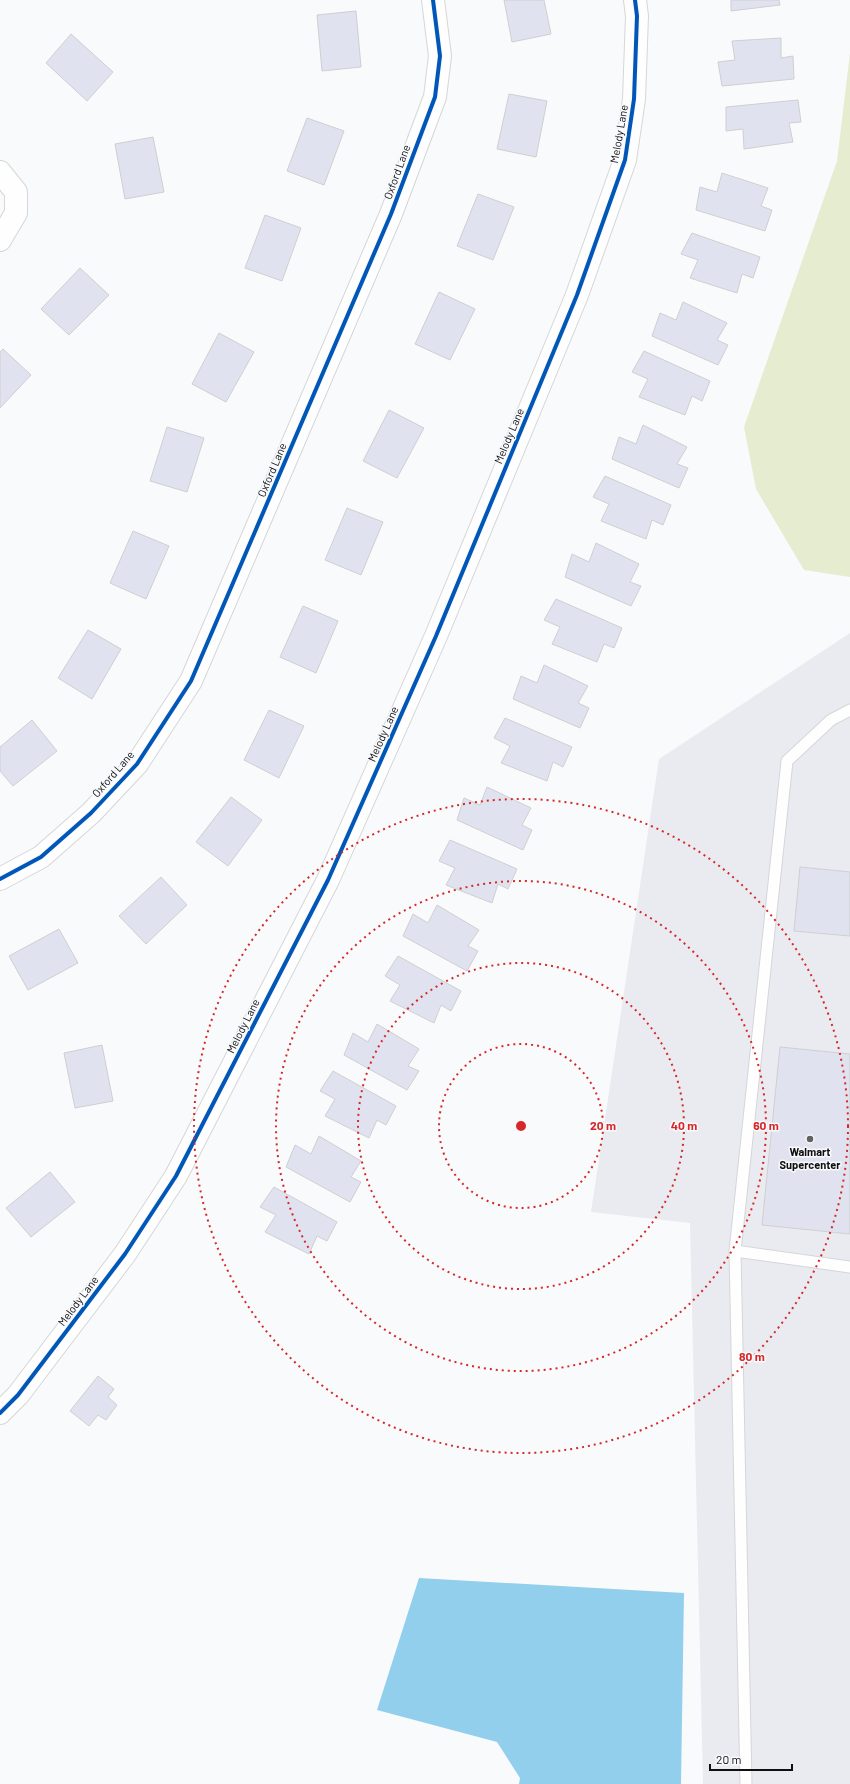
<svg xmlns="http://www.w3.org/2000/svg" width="850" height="1784" font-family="Barlow,sans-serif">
<rect width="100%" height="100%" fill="#f9fafb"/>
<path fill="#e9ebf1" d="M850,633V1784H703L690,1223L591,1212L659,759Z"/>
<path fill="#e6eccf" d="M850,53V577L804,570L756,489L744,427L837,161Z"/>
<path fill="#91cfed" d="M419,1578L684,1593L681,1784H519L520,1778L497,1742L377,1710Z"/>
<path fill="#e0e3ef" stroke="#cfcfd0" d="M504,0H544L551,34L512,42Z
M731,0H779L780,5L731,11Z
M356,11L361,67L322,71L317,15Z
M71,34L113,72L87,101L46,63Z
M781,38V58L793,56L794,79L722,86L718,62L735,60L732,41Z
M509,94L547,101L536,157L497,149Z
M798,100L801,122L789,123L793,142L744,149L743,129L726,131V107Z
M307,118L344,131L324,185L287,171Z
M153,137L164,192L125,199L115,144Z
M722,173L768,188L761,206L772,210L765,231L696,210L700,187L717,192Z
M478,194L514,207L493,260L457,246Z
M265,215L301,228L282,281L245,268Z
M692,233L760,257L753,278L742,274L737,293L690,278L698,260L681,254Z
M80,268L109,295L69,335L41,309Z
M439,292L475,309L450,360L415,344Z
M683,302L727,323L717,340L728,345L718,365L652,336L660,313L676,320Z
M219,333L254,352L226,402L192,384Z
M3,349L31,375L0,408V352Z
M644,351L710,381L702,401L692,396L685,415L639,397L648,379L632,372Z
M389,410L424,428L397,478L363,461Z
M643,425L687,447L677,464L688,468L679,488L612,459L619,437L636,444Z
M167,427L204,438L187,492L150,481Z
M605,476L671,505L663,525L652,520L646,539L601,521L609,504L593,497Z
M347,508L383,522L361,575L325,560Z
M133,531L169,546L146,599L110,583Z
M596,543L639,564L630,582L641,586L631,606L565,577L572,554L589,562Z
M556,599L622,628L614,648L604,644L597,662L552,644L560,627L544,620Z
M303,606L338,621L316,673L280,657Z
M88,630L121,649L92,699L58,678Z
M544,665L588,686L578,703L589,708L580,728L513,699L521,676L537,683Z
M269,710L304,726L279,778L244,760Z
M505,718L572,747L563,767L553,762L547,781L501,763L510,746L494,738Z
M32,720L57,751L13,786L0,771V747Z
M487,787L531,808L522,825L532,830L523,850L457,820L464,798L480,805Z
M231,797L262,820L228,866L196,842Z
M450,840L517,869L508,889L498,884L492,903L446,885L455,868L439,861Z
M800,867L850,872V936L794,931Z
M161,877L187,905L146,944L119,916Z
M437,905L479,930L468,946L478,951L467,971L403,936L413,914L428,923Z
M59,929L78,963L28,990L9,956Z
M398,956L461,991L451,1011L441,1005L434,1023L390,1001L400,985L385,976Z
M377,1024L419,1049L408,1066L419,1071L407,1090L344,1055L353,1033L368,1042Z
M102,1045L113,1101L75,1108L64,1053Z
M780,1047L850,1054V1234L762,1225Z
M333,1071L396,1106L386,1125L377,1120L369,1138L325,1116L335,1099L320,1091Z
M319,1136L361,1161L351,1177L361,1182L350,1202L286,1167L295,1145L311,1154Z
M50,1172L75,1202L31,1237L6,1208Z
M274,1187L337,1222L327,1241L317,1236L309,1254L265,1232L276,1215L260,1207Z
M98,1376L114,1389L108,1397L117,1405L106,1420L98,1415L89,1426L70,1411Z"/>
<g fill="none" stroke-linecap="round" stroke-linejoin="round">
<g stroke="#d5d6d7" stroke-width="13">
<path id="service" d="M735,1251L850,1267
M746,1784L735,1251L787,761L831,720L850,710"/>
</g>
<g stroke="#d5d6d7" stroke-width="24">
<path id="minor" d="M0,172L16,192V213L0,240
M0,879L41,857L91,813L137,764L191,681L391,214L435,97L440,56L433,0
M0,1413L18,1395L125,1254L176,1176L328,880L436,636L577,295L625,160L634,99L637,16L635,0"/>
</g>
<use href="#service" stroke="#fefefe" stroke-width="11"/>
<use href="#minor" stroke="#fefefe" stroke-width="22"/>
<g stroke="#f8f9fc" stroke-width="6">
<path id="cycleway" d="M0,879L41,857L91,813L137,764L191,681L391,214L435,97L440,56L433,0
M0,1413L18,1395L125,1254L176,1176L328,880L436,636L577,295L625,160L634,99L637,16L635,0"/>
</g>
<use href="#cycleway" stroke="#0057b8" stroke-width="4"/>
</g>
<g fill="none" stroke="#d62828" stroke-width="2" stroke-dasharray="2 4">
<circle cx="521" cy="1126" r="82"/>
<circle cx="521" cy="1126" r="163"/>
<circle cx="521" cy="1126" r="245"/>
<circle cx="521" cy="1126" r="327"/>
</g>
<circle fill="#616162" stroke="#f8f9fc" stroke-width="1.5" cx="810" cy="1139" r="4"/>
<g text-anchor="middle" stroke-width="3" stroke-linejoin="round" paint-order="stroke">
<g font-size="11" fill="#0f0f10" stroke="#f8f9fc">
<text transform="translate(619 134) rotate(-80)" y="4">Melody Lane</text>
<text transform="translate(397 172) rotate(-70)" y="4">Oxford Lane</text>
<text transform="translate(509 436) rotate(-67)" y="4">Melody Lane</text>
<text transform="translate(272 470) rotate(-67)" y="4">Oxford Lane</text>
<text transform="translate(383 734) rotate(-66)" y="4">Melody Lane</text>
<text transform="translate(113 774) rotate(-49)" y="4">Oxford Lane</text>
<text transform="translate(243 1026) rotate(-63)" y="4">Melody Lane</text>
<text transform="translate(78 1301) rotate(-53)" y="4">Melody Lane</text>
</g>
<g font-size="11" font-weight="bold" fill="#0f0f10" stroke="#f8f9fc">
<text x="810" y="1156">Walmart<tspan x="810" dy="13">Supercenter</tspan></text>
</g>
</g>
<circle cx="521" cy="1126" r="6" fill="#d62828" stroke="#f8f9fc" stroke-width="2"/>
<g font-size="12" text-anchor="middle" font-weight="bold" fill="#d62828" stroke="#f8f9fc" stroke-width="3" stroke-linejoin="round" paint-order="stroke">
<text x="603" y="1130">20 m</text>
<text x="684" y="1130">40 m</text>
<text x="766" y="1130">60 m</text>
<text x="752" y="1361">80 m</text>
</g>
<path d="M710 1764v6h82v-6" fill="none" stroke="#0f0f10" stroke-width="2"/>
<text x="716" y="1764" font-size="12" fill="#0f0f10" stroke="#f8f9fc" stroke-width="3" paint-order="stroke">20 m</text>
</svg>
